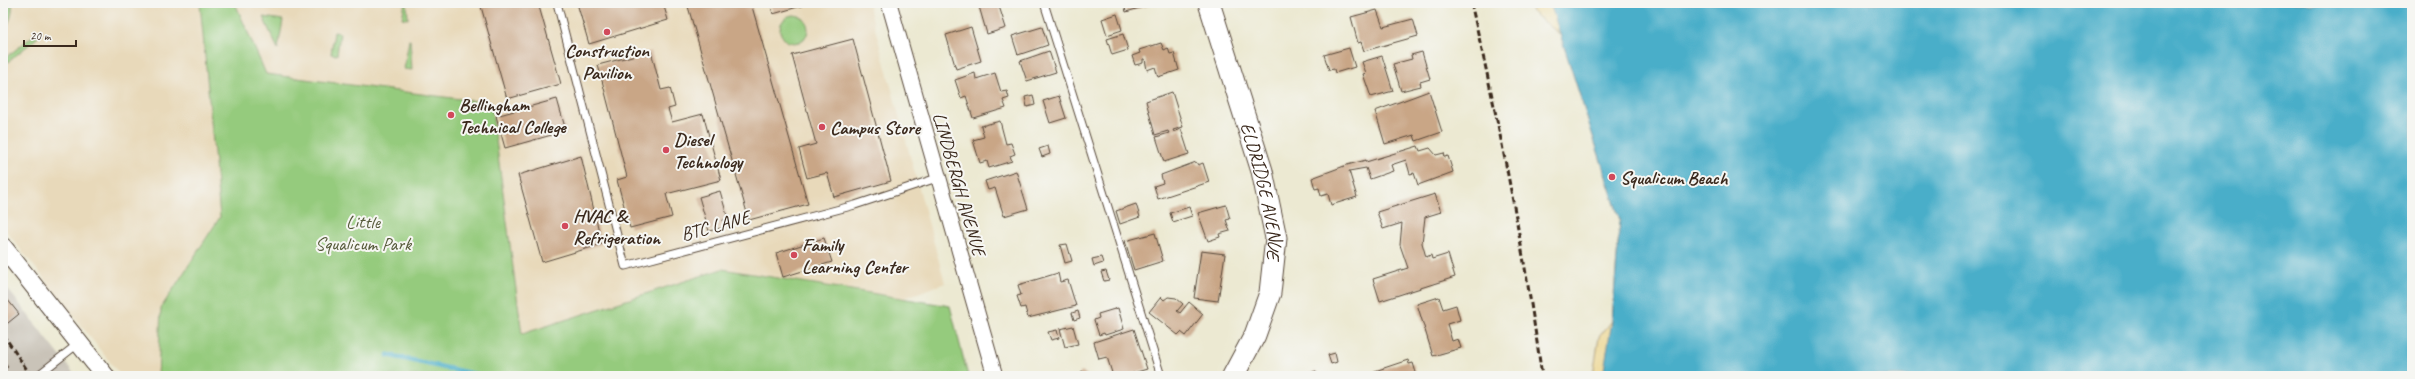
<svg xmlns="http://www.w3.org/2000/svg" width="2415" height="379" font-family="Caveat,sans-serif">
<rect width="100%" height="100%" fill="#f6f6f2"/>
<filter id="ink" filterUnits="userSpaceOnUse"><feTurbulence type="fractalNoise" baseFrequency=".025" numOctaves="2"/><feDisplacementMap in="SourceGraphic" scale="8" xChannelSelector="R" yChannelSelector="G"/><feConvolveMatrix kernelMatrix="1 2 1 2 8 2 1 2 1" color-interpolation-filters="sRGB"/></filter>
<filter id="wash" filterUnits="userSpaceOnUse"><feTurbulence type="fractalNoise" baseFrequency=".012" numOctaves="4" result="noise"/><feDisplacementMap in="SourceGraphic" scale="16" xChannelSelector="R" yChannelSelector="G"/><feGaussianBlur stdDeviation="0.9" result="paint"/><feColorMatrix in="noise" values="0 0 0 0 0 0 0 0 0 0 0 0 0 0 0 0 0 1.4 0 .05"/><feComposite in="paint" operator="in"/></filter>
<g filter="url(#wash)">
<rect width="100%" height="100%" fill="#ece9d2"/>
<path fill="#e8d9ba" d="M3,3H868L945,283L691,376H121L3,227Z"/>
<path fill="#c9c3b8" d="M3,283L76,376H3Z"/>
<path fill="#95cb7d" stroke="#687a4e" d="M3,3H12C13,14 10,23 3,31Z
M200,3H235L266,74L491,103L522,334L722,269L950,306L968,376H158L161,308L220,217Z
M405,3H407L408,19L402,18Z
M780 29a14 14 0 1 1 28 0a14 14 0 1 1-28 0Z
M263,17L283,20L278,49L277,47Z
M334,32L340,33L337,55L331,54Z
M43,33L3,66V60L35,34Z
M409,40H410L412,70L404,69Z"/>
<path fill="#eeda9e" stroke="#94825e" d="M1530,3H1561L1634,227L1621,376H1593L1599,337L1612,321L1620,220L1561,35L1532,12Z"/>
<path fill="#4aaec9" stroke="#426c74" d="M1550,3H2412V376H1603L1612,321L1620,220Z"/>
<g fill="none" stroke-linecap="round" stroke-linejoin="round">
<path stroke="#4aaec9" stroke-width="5" d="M388,355L482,376"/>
</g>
<g id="blocks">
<path fill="#c9a686" d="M480,3H538L561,84L507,99Z
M577,3H663L668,20L589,44Z
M687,3H751L808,204L749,220Z
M770,3H812L773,14Z
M978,3H998L1006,28L987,34Z
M1124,3H1149L1150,5L1126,12Z
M1377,10L1383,27L1413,19L1418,36L1364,51L1361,42L1358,43L1351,17Z
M1117,14L1122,30L1107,35L1102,19Z
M971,27L981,61L956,69L946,35Z
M1042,27L1048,45L1018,55L1012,36Z
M1123,34L1128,50L1112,55L1107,39Z
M853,39L891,181L834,197L827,173L807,178L799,149L816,144L792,55Z
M1161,43L1164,50L1168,48L1170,54L1174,53L1179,70L1158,77L1155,67L1147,70L1145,59H1143V63L1135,65L1132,56L1140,53L1139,50Z
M1349,48L1355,67L1335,73L1334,69L1329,70L1324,55Z
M651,51L661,90L670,88L675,107L668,109L672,122L703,114L721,180L666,194L672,217L630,228L617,180L627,177L598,65Z
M1049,51L1056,72L1027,81L1020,61Z
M1422,52L1430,79L1420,82L1421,86L1401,91L1393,64L1412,59L1411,55Z
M1382,56L1393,91L1371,97L1363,74L1366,73L1362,62Z
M975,73L976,79L995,73L1001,92L1007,91L1009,98L1003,100L1006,108L973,118L966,96L961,98L955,80Z
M1429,91L1442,132L1416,141L1414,135L1385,144L1375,111Z
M1172,92L1183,127L1173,130L1174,132L1181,129L1189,154L1164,162L1156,137L1169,133L1168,131L1155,135L1146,101Z
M1033,95L1035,105L1027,107L1025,97Z
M1059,96L1066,118L1050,123L1043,101Z
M557,99L566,131L505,148L496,116Z
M1000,121L1006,144L1011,143L1015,154L1010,156L1012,161L989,168L987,161L980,163L973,140L984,137L981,126Z
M1048,146L1050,154L1042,157L1039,149Z
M1418,146L1420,151L1430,148L1436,155L1444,153L1445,157L1448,156L1453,172L1418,185L1414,173L1410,174L1406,160L1391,165L1393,171L1370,179L1366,168L1349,171L1357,197L1331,205L1328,194L1321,196L1319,188L1315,189L1312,178L1347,165L1366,160V162Z
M581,156L602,244L542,262L518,175Z
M1196,162L1198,165L1203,163L1209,182L1158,199L1154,186L1163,183L1161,175Z
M1016,171L1028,209L1004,216L995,188L988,190L985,181Z
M720,191L728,219L723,220L725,227L709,231L699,197Z
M1435,194L1441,212L1425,217L1422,243L1426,257L1431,255L1432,259L1448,254L1455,277L1380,301L1373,279L1408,268L1400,245L1402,223L1383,229L1377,212Z
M1136,204L1140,217L1120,224L1116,211Z
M1226,205L1230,219L1226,220L1230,231L1219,234L1220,237L1208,241L1198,213Z
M1189,207L1192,216L1173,222L1170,213Z
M1155,233L1163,261L1134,270L1125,241Z
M824,238L832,262L783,277L776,253Z
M1067,244L1072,261L1065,263L1060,245Z
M1201,251L1225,254L1218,301L1194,298Z
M1101,257L1103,263L1094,266L1092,259Z
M1106,271L1109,280L1104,281L1101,272Z
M1058,273L1060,282L1068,280L1076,306L1028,318L1025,307L1021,308L1017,296L1021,295L1018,285Z
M3,294L19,314L3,327Z
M1161,297L1164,300L1168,297L1176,298L1183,304L1177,311L1180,313L1189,302L1203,314L1186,336L1181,332L1178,335L1149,312Z
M1439,297L1443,309L1456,305L1460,320L1447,324L1452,341L1458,339L1461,348L1433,356L1417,304Z
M1118,308L1124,329L1105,335L1104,333L1099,335L1094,320L1099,318L1098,314Z
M1078,311L1080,318L1074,320L1072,313Z
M1073,326L1078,344L1065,347L1060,329Z
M1134,329L1147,369L1124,376H1113L1107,357L1099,359L1094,342Z
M1057,330L1059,338L1051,340L1048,332Z
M1335,353L1337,362L1331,364L1328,355Z
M1408,360L1409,364L1413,363L1417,376H1377L1375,371Z
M3,361L8,367L3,371Z
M1082,371L1088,376H1078Z
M1316,371L1318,376H1302Z"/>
</g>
</g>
<g filter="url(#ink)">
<use href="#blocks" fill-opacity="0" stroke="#564739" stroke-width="1"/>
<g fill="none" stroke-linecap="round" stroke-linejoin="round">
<g stroke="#564739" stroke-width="9">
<path id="service" d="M557,3L625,266L855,205L937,178
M1044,3L1161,376
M37,376L79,343"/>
</g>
<g stroke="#564739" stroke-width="17">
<path id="minor" d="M889,3L995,376"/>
</g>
<g stroke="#564739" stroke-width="20">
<path id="tertiary" d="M3,247L105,376"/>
</g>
<g stroke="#564739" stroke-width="23">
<g id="secondary">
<path id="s1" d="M1209,3L1262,171L1276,238L1270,293L1255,335L1233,376"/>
</g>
</g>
<use href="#service" stroke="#fff" stroke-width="7"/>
<use href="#minor" stroke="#fff" stroke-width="15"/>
<use href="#tertiary" stroke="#fff" stroke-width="18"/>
<use href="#secondary" stroke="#fff" stroke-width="21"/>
<path stroke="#3b2a1e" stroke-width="3" stroke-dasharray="6 3" stroke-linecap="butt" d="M1471,3C1500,126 1524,251 1542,376
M3,334L31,376"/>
</g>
</g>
<g fill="#d1495b" stroke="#f6f6f2" stroke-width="1.5">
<circle cx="607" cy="32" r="4"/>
<circle cx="451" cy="115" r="4"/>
<circle cx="822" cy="127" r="4"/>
<circle cx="666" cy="150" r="4"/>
<circle cx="1612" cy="177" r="4"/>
<circle cx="565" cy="226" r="4"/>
<circle cx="794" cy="255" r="4"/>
</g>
<g text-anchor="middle" stroke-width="4" stroke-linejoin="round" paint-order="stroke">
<g font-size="19" font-weight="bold" fill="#3b2a1e" stroke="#f6f6f2" text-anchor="start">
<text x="607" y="57" text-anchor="middle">Construction<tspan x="607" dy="22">Pavilion</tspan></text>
<text x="459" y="111">Bellingham<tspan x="459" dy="22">Technical College</tspan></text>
<text x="830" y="134">Campus Store</text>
<text x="674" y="146">Diesel<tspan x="674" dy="22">Technology</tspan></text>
<text x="1620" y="184">Squalicum Beach</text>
<text x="573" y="222">HVAC &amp;<tspan x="573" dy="22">Refrigeration</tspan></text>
<text x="802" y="251">Family<tspan x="802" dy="22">Learning Center</tspan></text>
</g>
<g font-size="19" fill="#3b2a1e" stroke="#f6f6f2">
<text transform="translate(960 184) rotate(74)" y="7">LINDBERGH AVENUE</text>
<text dy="7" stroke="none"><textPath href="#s1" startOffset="196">ELDRIDGE AVENUE</textPath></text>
<text transform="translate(715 225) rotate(-15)" y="7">BTC LANE</text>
</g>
<g font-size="19" fill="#565a3a" stroke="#f6f6f2">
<text x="363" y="228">Little<tspan x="363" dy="22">Squalicum Park</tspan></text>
</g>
</g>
<rect width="2415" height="379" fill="none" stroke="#f6f6f2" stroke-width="16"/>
<path d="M24 40v6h52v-6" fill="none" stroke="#3b2a1e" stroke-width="2"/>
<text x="30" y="40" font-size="12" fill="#3b2a1e" stroke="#f6f6f2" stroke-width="3" paint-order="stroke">20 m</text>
</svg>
